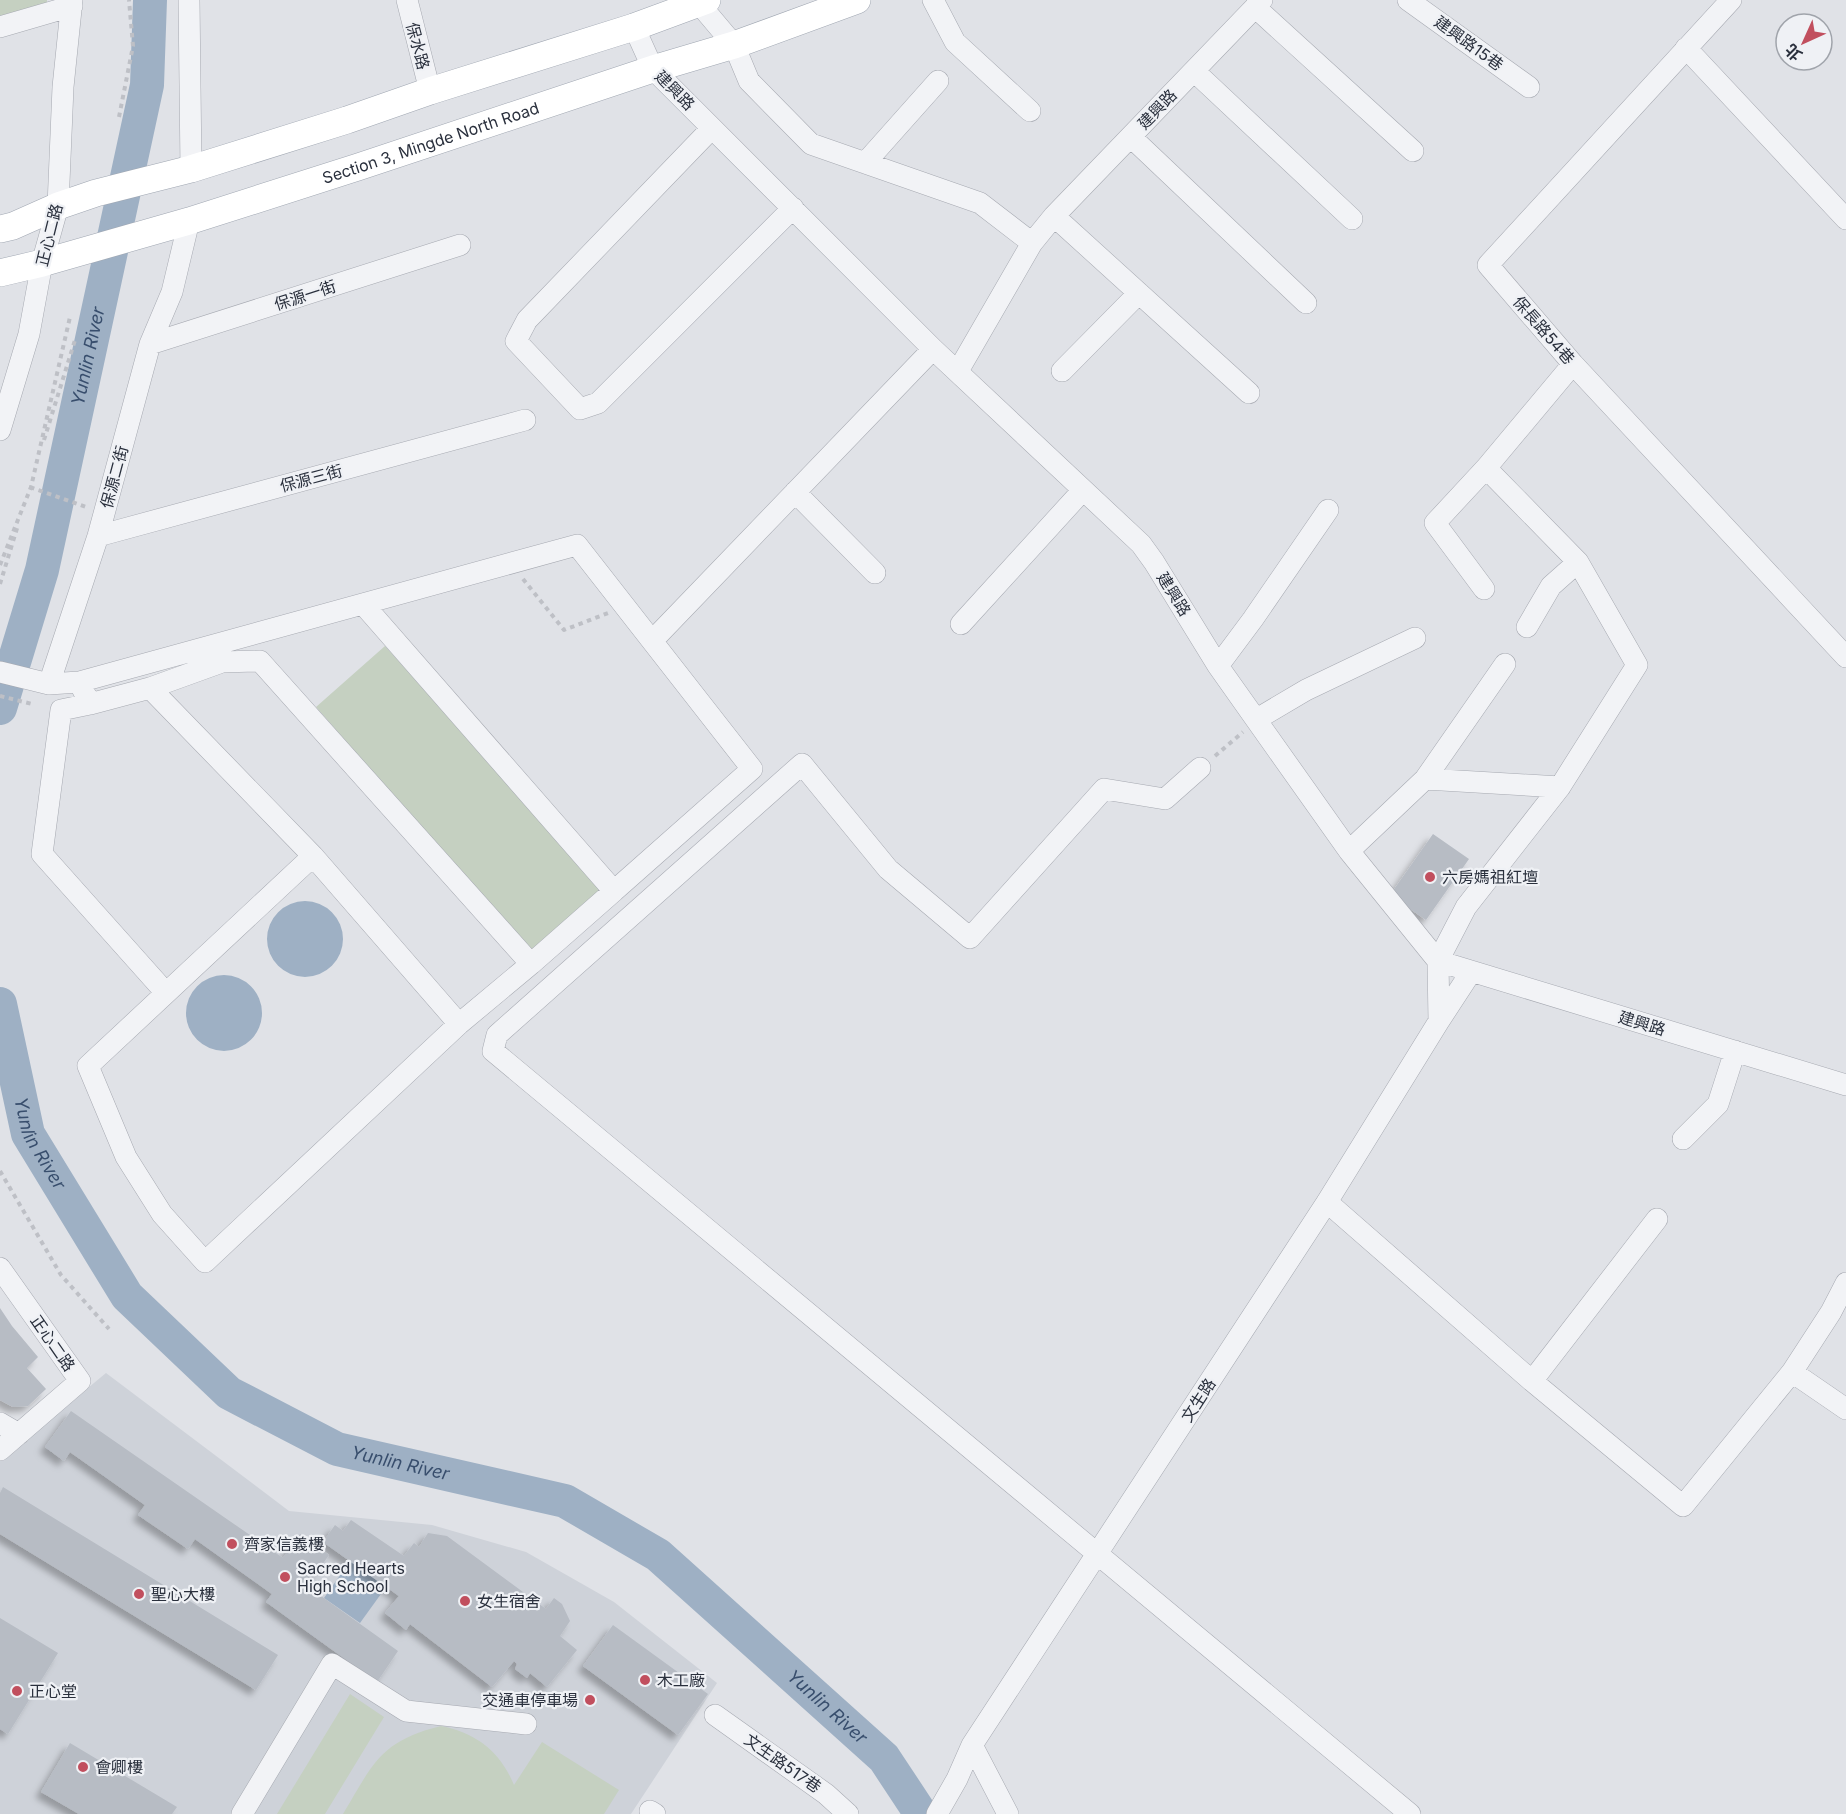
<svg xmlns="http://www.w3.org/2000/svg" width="1846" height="1814" font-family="Inter,'Noto Sans TC',sans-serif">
<defs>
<filter id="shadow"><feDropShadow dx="-5.5" dy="5.5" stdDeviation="3" flood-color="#0004"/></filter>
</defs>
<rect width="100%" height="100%" fill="#e0e2e7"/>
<path fill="#ced2d9" d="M106,1373L289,1511L432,1525L526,1552L614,1602L717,1683L631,1814H0V1461Z"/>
<path fill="#c5d0c1" d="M0,0H47V22L0,34Z
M385,646L606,891L531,954L316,707Z
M350,1694L384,1717L325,1814H277Z
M441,1726C476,1733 500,1751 514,1785L542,1742L619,1790L604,1814H343C373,1764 380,1741 441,1726Z"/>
<path fill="#9eb0c4" d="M267 939a38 38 0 1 1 76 0a38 38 0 1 1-76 0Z
M186 1013a38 38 0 1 1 76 0a38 38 0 1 1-76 0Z
M350,1561L386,1587L360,1623L324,1598Z"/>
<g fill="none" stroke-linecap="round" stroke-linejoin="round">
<g stroke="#9eb0c4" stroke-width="34">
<path id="s1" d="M0,708L42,570L147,85L150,0"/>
<path id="s2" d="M0,1004L28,1134L127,1296L229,1393L337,1449L565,1501L658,1555L884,1758L921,1814"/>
</g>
</g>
<path fill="#b7bcc4" filter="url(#shadow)" d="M1433,834L1469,859L1426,920L1390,895Z
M0,1308L12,1326L38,1357L27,1368L46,1389L28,1406L13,1407L0,1400Z
M71,1411L283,1558L300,1534L329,1555L307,1586L398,1651L377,1682L266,1602L272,1594L195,1539L188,1549L138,1515L145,1505L70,1452L64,1461L45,1447Z
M3,1487L278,1655L256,1690L0,1534V1493Z
M351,1520L404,1556L414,1543L419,1547L428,1533L447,1536L546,1609L554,1598L562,1604L570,1621L560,1636L577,1650L547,1687L530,1673L527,1678L515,1669L517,1664L514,1661L492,1687L410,1624L406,1630L385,1613L399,1596L323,1542L335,1525L343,1531Z
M0,1618L58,1653L8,1734L0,1729Z
M613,1625L708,1694L678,1735L583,1666Z
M70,1743L177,1807L172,1814H79L41,1792Z"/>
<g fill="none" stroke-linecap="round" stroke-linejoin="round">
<g stroke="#a6a9b1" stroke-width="22">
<path id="minor" d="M189,0L191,169
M407,0L430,91
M696,0L734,45L749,81L811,144L980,203L1032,243
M933,0L955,42L1030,111
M1408,0L1529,87
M1731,0L1488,265L1573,364L1846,657
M1255,7L1413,151
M0,27L72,6
M634,27L653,69L933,349L1141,544L1154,562L1218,666L1349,851L1438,961
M1686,48L1846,219
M1194,71L1352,219
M712,128L527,320L516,341L580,409L598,403L793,208
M1131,137L1306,303
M865,163L938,81
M1054,216L1249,393
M150,344L460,245
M958,371L1032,243L1054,216L1262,0
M1062,371L1139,293
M0,430L29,334L42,263L58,206L63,87L72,0
M795,492L875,573
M98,536L525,420
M1484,589L1435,523L1486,468
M961,624L1083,490
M1527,627L1551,586L1578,562
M653,640L933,349
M1218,666L1253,619L1328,510
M0,672L49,684L98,536L150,344L172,292L189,221
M79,682L90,704L150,688L222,662L260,661L531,964
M49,684L79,682L577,545L752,769L614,891L363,604
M150,688L313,856L88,1066L126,1157L162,1214L205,1262L459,1024L531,964L614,891
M90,704L61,710L42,854L166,993
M1257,719L1306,690L1415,638
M1200,768L1165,799L1104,789L970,938L888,869L802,764L497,1035L493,1051L1410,1814
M1425,779L1505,664
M1349,851L1425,779L1560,787
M313,856L459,1024
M1438,961L1846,1085
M1439,1021L1438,961L1466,907L1560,787L1637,665L1578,562L1486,468L1573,364
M1683,1139L1718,1104L1735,1051
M1327,1202L1532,1381L1683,1506L1792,1372L1846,1409
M0,1268L80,1381L0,1450
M1792,1372L1831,1312L1846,1283
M1532,1381L1657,1219
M0,1423L19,1434
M715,1715L826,1794L848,1814
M972,1745L1008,1814
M650,1811L655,1814
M242,1814L332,1664L406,1711L526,1724
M937,1814L957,1779L972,1745L1327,1202L1439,1021L1471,972"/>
</g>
<g stroke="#a0a7b2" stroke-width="28">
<g id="major">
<path d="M0,229L13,226L58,206L96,193L191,169L347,120L430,91L634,27L707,0"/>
<path id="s3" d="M0,273L42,263L189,221L358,167L653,69L734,45L857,0"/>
</g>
</g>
<path stroke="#bec0c6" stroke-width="4" stroke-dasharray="4.5 4.5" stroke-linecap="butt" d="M119,117L133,46L129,0
M44,440L75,340
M30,487L86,507
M0,565L31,487L70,317
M523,579L564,630L608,613
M0,584L18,525
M0,696L32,704
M1215,756L1243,732
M0,1171L61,1275L109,1329"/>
<use href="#minor" stroke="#f2f3f6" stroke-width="21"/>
<use href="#major" stroke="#fff" stroke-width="27"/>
</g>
<g fill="#c14f5e" stroke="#eff1f5" stroke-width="2">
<circle cx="1430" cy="877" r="6"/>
<circle cx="232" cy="1544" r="6"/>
<circle cx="285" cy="1577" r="6"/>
<circle cx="139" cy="1594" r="6"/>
<circle cx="465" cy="1601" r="6"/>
<circle cx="645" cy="1680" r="6"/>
<circle cx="17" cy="1691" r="6"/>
<circle cx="590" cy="1700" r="6"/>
<circle cx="83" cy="1767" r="6"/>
</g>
<g text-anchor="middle" stroke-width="4.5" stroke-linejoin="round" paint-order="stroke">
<g font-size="16" fill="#2a303d" stroke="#eff1f5">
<text transform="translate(1469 43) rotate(36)" y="6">建興路15巷</text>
<text transform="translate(418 46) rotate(75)" y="6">保水路</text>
<text transform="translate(675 90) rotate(45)" y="6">建興路</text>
<text transform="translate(1157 109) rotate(-46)" y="6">建興路</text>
<text dy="6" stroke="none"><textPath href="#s3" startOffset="450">Section 3, Mingde North Road</textPath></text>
<text transform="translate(49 235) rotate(-76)" y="6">正心二路</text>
<text transform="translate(305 295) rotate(-18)" y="6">保源一街</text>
<text transform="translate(1544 330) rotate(49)" y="6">保長路54巷</text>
<text transform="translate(114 477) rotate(-75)" y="6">保源二街</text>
<text transform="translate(311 478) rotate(-15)" y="6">保源三街</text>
<text transform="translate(1174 594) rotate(58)" y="6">建興路</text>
<text transform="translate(1642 1023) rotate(17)" y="6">建興路</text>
<text transform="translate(53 1343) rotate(55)" y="6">正心二路</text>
<text transform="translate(1198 1400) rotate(-57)" y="6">文生路</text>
<text transform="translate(783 1763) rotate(35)" y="6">文生路517巷</text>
</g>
<g font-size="16" fill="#2a303d" stroke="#eff1f5" text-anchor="start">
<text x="1442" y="883">六房媽祖紅壇</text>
<text x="244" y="1550">齊家信義樓</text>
<text x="297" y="1574">Sacred Hearts<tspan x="297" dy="18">High School</tspan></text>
<text x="151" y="1600">聖心大樓</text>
<text x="477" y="1607">女生宿舍</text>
<text x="657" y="1686">木工廠</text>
<text x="29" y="1697">正心堂</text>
<text x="578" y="1706" text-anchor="end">交通車停車場</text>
<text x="95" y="1773">會卿樓</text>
</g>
<g font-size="18" font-style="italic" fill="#384e6d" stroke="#eff1f5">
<text dy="6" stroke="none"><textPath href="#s1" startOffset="363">Yunlin River</textPath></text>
<text dy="6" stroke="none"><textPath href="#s2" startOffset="146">Yunlin River</textPath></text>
<text dy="6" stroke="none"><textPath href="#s2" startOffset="650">Yunlin River</textPath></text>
<text dy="6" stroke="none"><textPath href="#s2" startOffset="1154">Yunlin River</textPath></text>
</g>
</g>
<g transform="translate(1804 42) rotate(225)"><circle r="28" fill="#eff1f5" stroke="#a0a4ab" stroke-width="1.5"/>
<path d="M0-4.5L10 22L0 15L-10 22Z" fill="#c14f5e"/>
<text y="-9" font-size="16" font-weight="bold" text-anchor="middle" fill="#2a303d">北</text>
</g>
</svg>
